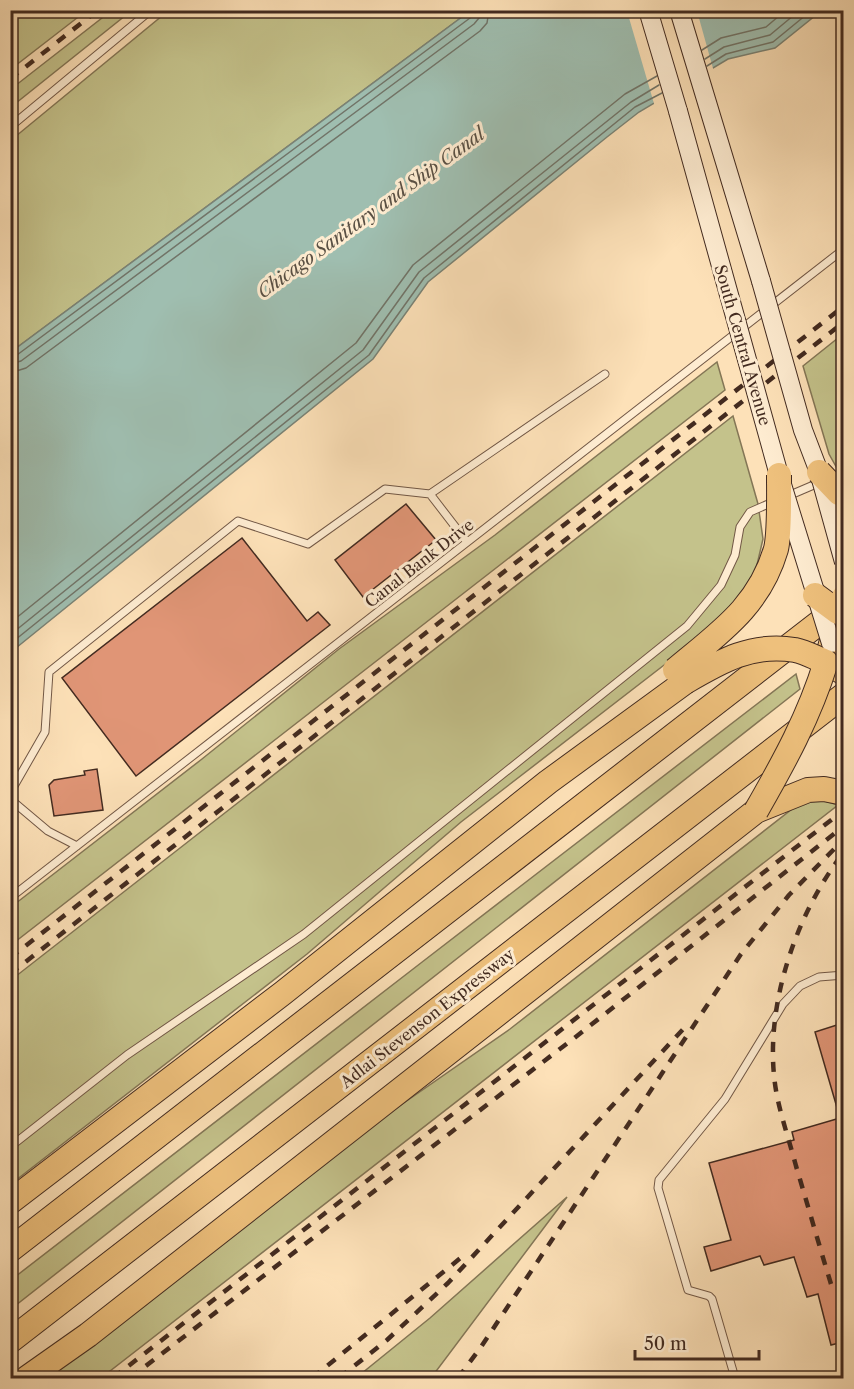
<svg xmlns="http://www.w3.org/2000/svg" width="854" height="1389" font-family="'Libre Caslon Text',serif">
<rect width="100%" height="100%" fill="#fde1b8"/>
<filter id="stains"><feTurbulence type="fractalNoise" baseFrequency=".00333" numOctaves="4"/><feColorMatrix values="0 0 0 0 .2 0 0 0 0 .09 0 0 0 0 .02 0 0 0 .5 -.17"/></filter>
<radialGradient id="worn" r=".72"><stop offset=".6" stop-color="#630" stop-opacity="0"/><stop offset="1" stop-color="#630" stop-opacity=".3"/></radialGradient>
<path fill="#c4c28b" stroke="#847656" stroke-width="1.5" d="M11,10H86V11L11,69Z
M111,11H131L11,107V89Z
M168,11H470L11,352L10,141Z
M843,334V479L829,454L803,366Z
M717,362L725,390L11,945V907L202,759L339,649L495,535Z
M733,416L758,504L763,539L756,569L735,605L668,662L461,822L307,954L11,1184V980Z
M796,674L800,689L11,1309V1280C271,1077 535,876 796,674Z
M822,800L838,805L101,1378H42L362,1132L510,1029L796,806L808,801Z
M567,1197L431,1378H356L430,1318Z"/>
<path fill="#9fbeb0" stroke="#7a8376" stroke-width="1.5" d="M470,11H821L775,48L728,59L639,112L607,137L428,282L373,359L11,652V352Z"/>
<path fill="#fde1b8" d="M627,11H697L714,72L716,71L655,107Z"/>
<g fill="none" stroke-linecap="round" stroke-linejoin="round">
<path stroke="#717468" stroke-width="1.5" d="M702,50L721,38L766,27L786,10
M705,59L724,47L770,35L800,10
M707,66L726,54L773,42L812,10
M10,356L17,355L470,18L473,10
M10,364L21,361L474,24L479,18L480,10
M10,373L26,368L480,31L487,23L489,10
M10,623L356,343L413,265L625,94L657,76
M10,635L363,350L419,272L631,102L659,85
M10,644L369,355L424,278L635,107L662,93"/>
</g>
<path fill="#e09576" stroke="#432b20" stroke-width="1.5" d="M406,504L436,540L363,597L335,560Z
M242,538L307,621L318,612L330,625L136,776L62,678Z
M97,769L103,810L54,816L49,785L54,780L85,775L84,771Z
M843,1023V1342L831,1345L818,1294L807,1297L794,1257L764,1265L760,1256L711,1271L704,1247L731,1240L709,1163L794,1140L792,1132L840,1118L815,1032Z"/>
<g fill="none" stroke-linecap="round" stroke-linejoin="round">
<g stroke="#725846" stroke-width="9">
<path id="service" d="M10,127L151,10
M430,494L605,374
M788,496L844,472
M10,793L45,732L49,672L238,521L308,544L385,489L430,494L467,542
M10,799L48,831L77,846
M10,898L844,249
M10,1147L127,1055L304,934L687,626L721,585L735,555L740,527L750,512L775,501
M735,1378L712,1299L709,1296L688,1290L658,1188L659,1180L725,1099L783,1004L800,986L819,977L844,975"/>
</g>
<g stroke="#432b20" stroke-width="20">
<path id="secondary" d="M648,10L678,111
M679,10L761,281"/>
</g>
<g stroke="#432b20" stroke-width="26">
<path id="motorway" d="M831,644L826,662L844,673
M10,1202L283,993L548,782L685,682
M10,1250L842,605
M10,1341L844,695
M27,1378L88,1335L756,811L808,790L824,789L844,793"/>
</g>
<use href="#service" stroke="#feecd1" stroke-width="7"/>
<use href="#secondary" stroke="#feecd1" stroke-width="18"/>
<use href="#motorway" stroke="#eec07c" stroke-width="24"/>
<path stroke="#432b20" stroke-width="4.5" stroke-dasharray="10 10" stroke-linecap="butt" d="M10,79L98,10
M10,958L844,306
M10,974L844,322
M831,1284C819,1245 808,1206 796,1166C790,1143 782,1120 777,1096C761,1015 794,916 844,852
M113,1378L844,810
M130,1378L573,1039L844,826
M312,1378L463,1256
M339,1378L387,1340L448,1283L686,1026
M458,1378L481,1347L741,954L789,895L844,839"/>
<g stroke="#432b20" stroke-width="20" stroke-linecap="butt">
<path id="secondary-bridge" d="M678,111L779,475L831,643
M761,281L803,430L819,472L844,562"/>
</g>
<g stroke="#432b20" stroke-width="26" stroke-linecap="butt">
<path id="motorway-bridge" d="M819,472L839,493L844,495
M815,595L838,612L844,597
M675,670C719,633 759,607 776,549C780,532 779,494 779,475
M685,682C721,661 751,643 795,650C805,652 816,658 826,662C809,717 784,762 756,811"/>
</g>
<use href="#secondary-bridge" stroke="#feecd1" stroke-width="18"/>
<use href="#motorway-bridge" stroke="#eec07c" stroke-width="24"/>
</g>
<g text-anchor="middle" stroke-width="6" stroke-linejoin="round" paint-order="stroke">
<g font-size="16" fill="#432b20" stroke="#feecd1">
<text transform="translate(743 345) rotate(74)" y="6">South Central Avenue</text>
<text transform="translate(419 563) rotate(-38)" y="6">Canal Bank Drive</text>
<text transform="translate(427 1018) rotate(-38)" y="6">Adlai Stevenson Expressway</text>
</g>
<g font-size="18" font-style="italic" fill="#5a5044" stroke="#feecd1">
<text transform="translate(371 213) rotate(-36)" y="6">Chicago Sanitary and Ship Canal</text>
</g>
</g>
<rect width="854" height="1389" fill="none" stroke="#fde1b8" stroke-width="36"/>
<rect x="12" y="12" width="830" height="1365" fill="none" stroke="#432b20" stroke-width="3"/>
<rect x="18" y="18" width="818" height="1353" fill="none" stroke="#432b20" stroke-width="1.5"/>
<path d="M635 1350v9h124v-9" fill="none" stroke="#432b20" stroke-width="3"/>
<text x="644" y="1350" font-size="18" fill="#432b20" stroke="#feecd1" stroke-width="4.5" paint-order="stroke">50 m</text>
<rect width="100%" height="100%" filter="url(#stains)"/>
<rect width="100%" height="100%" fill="url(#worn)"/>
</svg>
